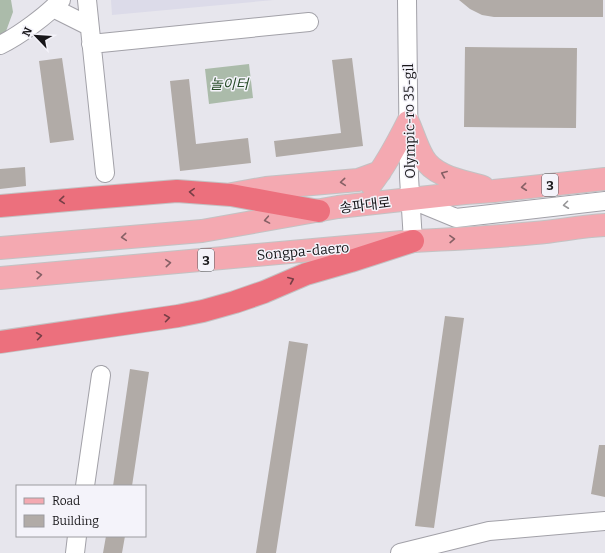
<svg xmlns="http://www.w3.org/2000/svg" width="605" height="553" font-family="Bitter,'Noto Sans KR',serif">
<rect width="100%" height="100%" fill="#e7e6ed"/>
<path fill="#dcdbe9" d="M111,0H274L112,15Z"/>
<path fill="#abbbaa" d="M0,0H11L13,12L5,34L0,35Z
M249,64L253,98L209,104L205,69Z"/>
<path fill="#b1aba7" d="M459,0H603V17H494L482,15L470,9Z
M465,47L577,48L576,128L464,127Z
M62,58L74,140L50,143L39,61Z
M352,58L363,146L276,157L274,141L341,133L332,60Z
M189,79L196,144L248,138L251,163L180,171L170,81Z
M25,167L26,186L0,189V169Z
M445,316L464,318L434,528L415,526Z
M289,341L308,344L276,553H256Z
M130,369L149,372L132,486H113Z
M599,445H605V497L591,494Z
M106,536H125L122,553H103Z"/>
<g fill="none" stroke-linecap="round" stroke-linejoin="round">
<g stroke="#a2a1a8" stroke-width="20">
<path id="minor" d="M87,0L105,173
M407,0L409,177L413,241
M53,8L89,26
M91,44L309,22
M0,45C19,36 47,15 61,0
M410,199L456,218L605,201
M85,486L101,375
M75,553L77,536
M400,553L489,531L605,521"/>
</g>
<g stroke="#c3c2c3" stroke-width="24">
<path id="major" d="M408,122C413,133 417,147 423,157C434,177 463,181 483,187
M371,184C386,165 397,144 408,122
M232,194L266,188L358,180L380,172
M0,248L202,231L338,207L465,193L494,191L605,179
M0,278L413,241C454,239 494,237 535,233C559,231 581,226 605,225"/>
</g>
<g stroke="#c3c2c3" stroke-width="24">
<path id="highway" d="M0,206L91,198L177,191L231,195L280,204L319,211
M0,342L178,316L203,311L235,302L264,292L306,274L351,261L413,241"/>
</g>
<use href="#minor" stroke="#fff" stroke-width="18"/>
<use href="#major" stroke="#f4a9b1" stroke-width="22"/>
<use href="#highway" stroke="#ec707d" stroke-width="22"/>
</g>
<defs><path id="oneway-chevron" d="M-2-3.5L2.5 0L-2 3.5" fill="none" stroke-width="1.6" stroke-linecap="round" stroke-linejoin="round"/></defs>
<g stroke="#866065">
<use href="#oneway-chevron" transform="translate(444 174) rotate(-157)"/>
<use href="#oneway-chevron" transform="translate(343 182) rotate(175)"/>
<use href="#oneway-chevron" transform="translate(524 187) rotate(174)"/>
<use href="#oneway-chevron" transform="translate(267 220) rotate(170)"/>
<use href="#oneway-chevron" transform="translate(124 237) rotate(175)"/>
<use href="#oneway-chevron" transform="translate(452 239) rotate(-2)"/>
<use href="#oneway-chevron" transform="translate(168 263) rotate(-5)"/>
<use href="#oneway-chevron" transform="translate(39 275) rotate(-5)"/>
</g>
<g stroke="#773e46">
<use href="#oneway-chevron" transform="translate(192 192) rotate(-176)"/>
<use href="#oneway-chevron" transform="translate(62 200) rotate(175)"/>
<use href="#oneway-chevron" transform="translate(291 280) rotate(-23)"/>
<use href="#oneway-chevron" transform="translate(167 318) rotate(-8)"/>
<use href="#oneway-chevron" transform="translate(39 336) rotate(-8)"/>
</g>
<use stroke="#979698" href="#oneway-chevron" transform="translate(566 205) rotate(173)"/>
<g text-anchor="middle" stroke-width="3" stroke-linejoin="round" paint-order="stroke">
<g fill="#f4f3fa" stroke="#59585c" stroke-width="1">
<rect x="542" y="174" width="16" height="22" rx="3"/>
<rect x="198" y="249" width="16" height="22" rx="3"/>
</g>
<g font-size="13" font-weight="bold" fill="#171619">
<text x="550" y="190">3</text>
<text x="206" y="265">3</text>
</g>
<g font-size="14" font-style="italic" fill="#284c28" stroke="#f4f3fa">
<text x="229" y="89">놀이터</text>
</g>
<g font-size="14" fill="#171619" stroke="#f4f3fa">
<text transform="translate(409 121) rotate(-91)" y="5">Olympic-ro 35-gil</text>
<text transform="translate(365 205) rotate(-7)" y="5">송파대로</text>
<text transform="translate(303 251) rotate(-5)" y="5">Songpa-daero</text>
</g>
</g>
<rect x="16" y="485" width="130" height="52" fill="#f4f3fa" stroke="#9c9ba0"/>
<rect x="24" y="498" width="20" height="6" fill="#f4a9b1" stroke="#9c9ba0"/>
<text x="52" y="505" font-size="12" fill="#171619">Road</text>
<rect x="24" y="515" width="20" height="12" fill="#b1aba7" stroke="#9c9ba0"/>
<text x="52" y="525" font-size="12" fill="#171619">Building</text>
<g transform="translate(36 36) rotate(295)" stroke="#f4f3fa" stroke-width="3" paint-order="stroke">
<path d="M0-3L7 15L0 10L-7 15Z" fill="#171619"/>
<text y="-6" font-size="11" font-weight="bold" text-anchor="middle" fill="#171619">N</text>
</g>
</svg>
